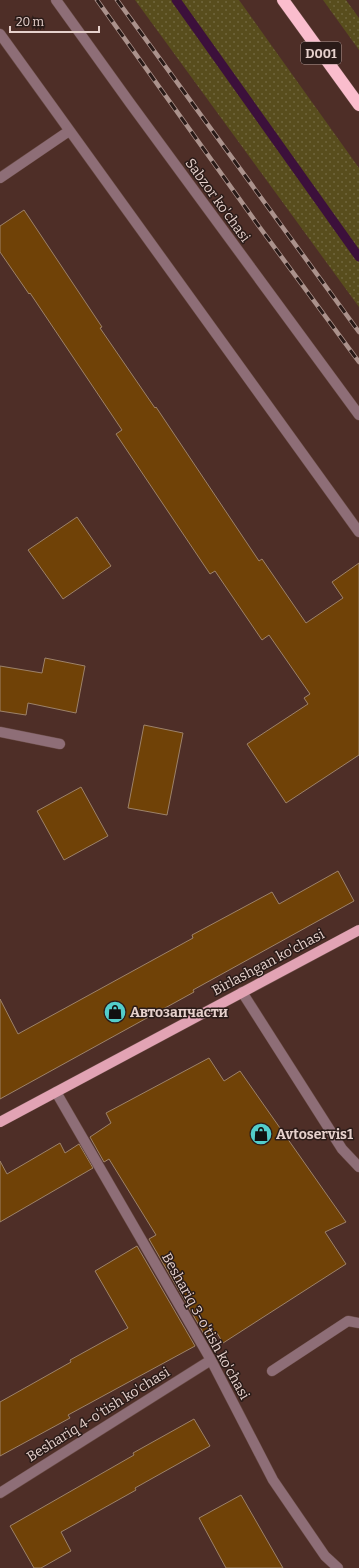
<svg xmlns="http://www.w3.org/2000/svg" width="359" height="1568" font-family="Bitter,serif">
<defs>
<pattern id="grass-dots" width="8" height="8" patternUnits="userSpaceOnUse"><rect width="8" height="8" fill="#584d1d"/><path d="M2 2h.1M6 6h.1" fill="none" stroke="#70663d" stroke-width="1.8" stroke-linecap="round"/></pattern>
</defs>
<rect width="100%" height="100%" fill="#4e2e27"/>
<path fill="url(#grass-dots)" d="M135,0H239L359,168V307Z
M323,0H346L359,18V50Z"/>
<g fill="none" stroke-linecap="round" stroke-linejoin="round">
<path stroke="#3c103b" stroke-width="9" d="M176,0L359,257"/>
</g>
<path fill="#704207" stroke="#9d8269" d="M24,210L102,327L100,328L155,408L156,407L259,561L262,559L306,623L343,598L332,582L359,563V755L286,803L247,744L308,704L304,698L310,694L269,635L262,640L215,571L210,574L116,434L122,430L30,293L29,294L0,252V226Z
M77,517L111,566L63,599L28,550Z
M45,658L85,666L76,713L28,703L26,715L0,711V666L42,673Z
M144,725L183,733L167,815L128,808Z
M81,787L108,836L64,860L37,811Z
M338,871L354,901L193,990L194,992L0,1099V999L18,1034L193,938L192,935L272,892L279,904Z
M209,1058L224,1081L240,1071L346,1222L325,1232L346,1264L223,1343L217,1333L207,1339L149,1239L156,1235L109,1159L104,1162L90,1137L111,1123L106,1113Z
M60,1143L65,1153L79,1144L93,1168L0,1222V1161L7,1174Z
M137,1246L195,1346L68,1415L70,1418L0,1456V1402L71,1362L70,1360L128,1328L95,1271Z
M194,1419L210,1446L135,1488L136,1490L61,1532L71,1551L41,1568H34L10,1526L134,1455L133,1453Z
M241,1495L283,1568H226L199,1518Z"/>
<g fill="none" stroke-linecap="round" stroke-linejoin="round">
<g stroke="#694b45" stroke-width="11">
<path id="minor" d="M56,0L130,103L359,415
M0,34L359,532
M0,178L69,131
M0,732L60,744
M242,992L342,1149L359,1167
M56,1092L211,1360L273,1480L325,1556L338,1568
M272,1371L348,1321L359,1323
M0,1493L211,1360"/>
</g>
<g stroke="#694b45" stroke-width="11">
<path id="major" d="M0,1122L359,930"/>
</g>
<g stroke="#694b45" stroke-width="13">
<path id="highway" d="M283,0L359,105"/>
</g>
<use href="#minor" stroke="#8e6e77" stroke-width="10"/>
<use href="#major" stroke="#e2a3b4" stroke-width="10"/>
<use href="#highway" stroke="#fabdcd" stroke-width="12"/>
<g stroke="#ab928c" stroke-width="4.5">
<path id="rail" d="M97,0L258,225L359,362
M117,0L359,332"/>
</g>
<use href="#rail" stroke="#2a1b18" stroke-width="3" stroke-dasharray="9" stroke-linecap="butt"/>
</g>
<defs>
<g id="shop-disc" transform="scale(1.15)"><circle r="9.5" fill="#53cdcb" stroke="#2a1b18"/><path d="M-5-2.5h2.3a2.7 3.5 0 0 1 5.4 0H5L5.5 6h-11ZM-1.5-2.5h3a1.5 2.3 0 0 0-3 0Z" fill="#111"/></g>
</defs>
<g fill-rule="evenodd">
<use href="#shop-disc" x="115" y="1012"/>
<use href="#shop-disc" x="261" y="1134"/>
</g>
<g text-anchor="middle" stroke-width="3" stroke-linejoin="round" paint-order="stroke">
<rect fill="#2a1b18" stroke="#ae9a96" stroke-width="1" x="301" y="42" width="40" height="22" rx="3"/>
<g font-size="13" font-weight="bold" fill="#e6d1cc">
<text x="321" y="58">D001</text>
</g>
<g font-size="14" fill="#e6d1cc" stroke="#2a1b18">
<text transform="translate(218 200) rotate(54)" y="5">Sabzor ko'chasi</text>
<text transform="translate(268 962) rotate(-28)" y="5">Birlashgan ko'chasi</text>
<text transform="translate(206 1326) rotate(61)" y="5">Beshariq 3-o'tish ko'chasi</text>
<text transform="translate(98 1414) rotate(-32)" y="5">Beshariq 4-o'tish ko'chasi</text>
</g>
<g font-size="14" font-weight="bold" fill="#e6d1cc" stroke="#2a1b18" text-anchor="start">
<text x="130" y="1017">Автозапчасти</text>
<text x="276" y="1139">Avtoservis1</text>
</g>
</g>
<path d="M10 26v6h89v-6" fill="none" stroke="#e6d1cc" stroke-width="2"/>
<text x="16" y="26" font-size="12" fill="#e6d1cc" stroke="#2a1b18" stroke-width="3" paint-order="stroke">20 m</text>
</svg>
